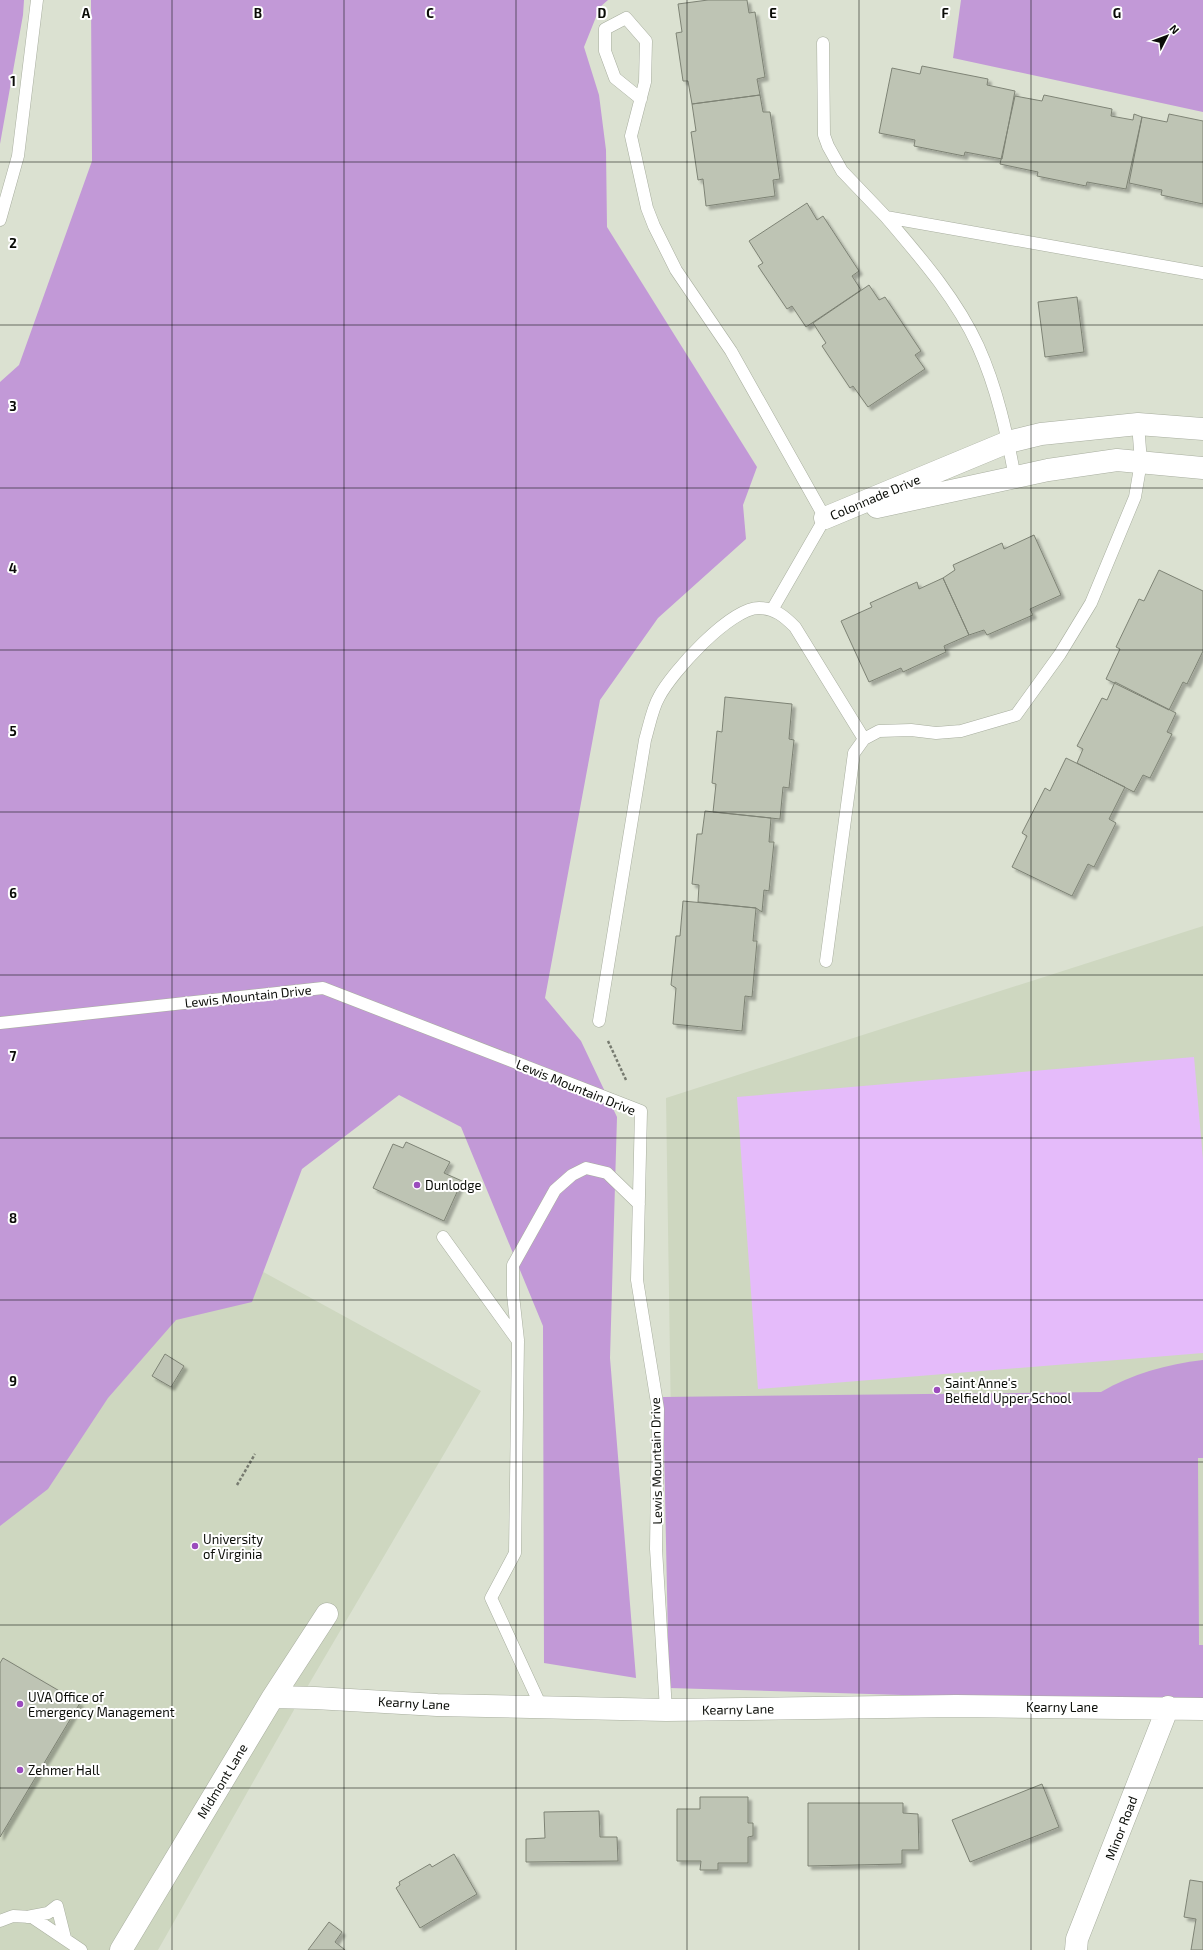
<svg xmlns="http://www.w3.org/2000/svg" width="1203" height="1950" font-family="'Exo 2',sans-serif">
<defs>
<filter id="shadow"><feDropShadow dx="3.5" dy="3.5" stdDeviation="1" flood-color="#0004"/></filter>
</defs>
<rect width="100%" height="100%" fill="#dbe1d1"/>
<path fill="#ced7c0" d="M1203,926V1682L675,1683L666,1098Z
M0,1128L481,1391L299,1701L158,1950H0Z"/>
<path fill="#e5bbfa" d="M1194,1057L1203,1160V1353L758,1389L737,1097Z"/>
<path fill="#c299d7" d="M0,0H24L23,15L0,144Z
M91,0H608L600,7L584,47L599,95L606,150L607,227L757,467L743,505L746,539L658,618L600,700L545,998L581,1041L617,1117L610,1358L636,1678L544,1663L543,1326L461,1127L399,1095L302,1169L252,1302L176,1320L108,1398L48,1489L0,1526V382L19,365L92,161Z
M961,0H1203V112L953,58Z
M1203,1360V1458H1198L1199,1645H1203V1704L669,1688L663,1397L1101,1392C1132,1374 1167,1364 1203,1360Z"/>
<path fill="#bec4b4" stroke="#7e8375" filter="url(#shadow)" d="M708,0H747L749,13L755,12L765,77L757,79L760,95L692,104L688,81H683L676,33L682,32L678,4Z
M922,66L988,79L987,85L1015,91L1002,159L965,152L964,156L914,146L915,140L879,133L892,68L920,74Z
M760,95L763,112H770L780,179L773,180L775,196L706,206L703,179L698,180L691,132L696,131L692,104Z
M1044,95L1112,109L1111,116L1133,120L1134,114L1142,117L1126,189L1087,182L1086,186L1037,176L1038,172L1000,164L1015,96L1042,101Z
M1169,114L1203,121V204L1161,195L1162,190L1129,183L1142,117L1167,122Z
M807,203L817,220L823,216L859,271L852,276L861,290L806,327L792,306L787,309L758,266L763,263L749,241Z
M869,285L879,300L885,297L921,351L915,355L925,369L868,407L853,386L850,388L822,346L826,343L813,323Z
M1077,297L1084,352L1045,357L1038,302Z
M1034,535L1061,595L1030,609L1033,615L987,635L984,630L969,635L943,578L955,570L953,565L1002,543L1004,549Z
M1159,570L1203,591V651L1187,684L1183,682L1169,710L1106,679L1120,649L1116,647L1139,599L1144,601Z
M943,578L969,635L944,646L946,652L903,672L901,668L869,682L841,621L872,607L870,603L917,582L919,589Z
M1115,682L1176,713L1167,732L1172,734L1150,778L1143,775L1134,792L1077,763L1083,749L1077,746L1102,698L1107,700Z
M725,697L792,704L789,739L794,740L789,788L783,787L780,819L713,812L716,784L712,783L717,731L722,732Z
M1066,758L1125,787L1109,819L1116,823L1094,867L1088,864L1072,896L1012,867L1027,836L1022,833L1045,788L1050,791Z
M705,811L771,818L769,842H774L769,891L764,890L762,912L756,908L698,902L699,885L692,884L697,834H702Z
M683,901L756,908L753,941H757L752,997L745,996L742,1031L673,1024L676,988L671,985L676,936H680Z
M406,1142L450,1162L444,1173L462,1181L444,1221L373,1188L393,1144L403,1148Z
M165,1354L184,1366L171,1387L152,1376Z
M3,1658L80,1703L0,1837V1663Z
M1042,1784L1059,1827L970,1862L952,1820Z
M700,1797H748V1823H753V1836L748,1837V1863H718V1870H700L701,1861H677V1809H700Z
M808,1803H903V1813L918,1814L919,1850H902V1864L808,1866Z
M599,1811L600,1837H617L618,1861L526,1862V1839L545,1838L544,1812Z
M454,1854L477,1894L420,1928L396,1888L400,1885L399,1882L430,1864L432,1867Z
M1190,1880L1203,1882V1950H1191L1196,1919L1184,1917Z
M329,1922L342,1932L335,1942L345,1950H308Z"/>
<g fill="none" stroke-linecap="round" stroke-linejoin="round">
<g stroke="#a8ae9f" stroke-width="13">
<path id="service" d="M823,43L824,135L828,146L842,171L886,217L1203,273
M641,99L615,78L605,51V29L626,18L646,41L645,82L631,136L647,208L654,226L676,270L731,351L825,518L772,610
M886,217C920,257 956,298 978,346C997,388 1007,434 1015,478
M0,220L18,156L37,0
M826,961L854,753L864,739L879,731L911,730L936,733L961,731L1016,715L1060,654L1091,603L1135,497L1141,462L1138,424
M599,1021L645,740C649,727 652,709 659,697C672,672 730,608 759,608C775,608 785,617 795,627L864,739
M0,1023L323,988L641,1111L637,1280L658,1409L656,1549L666,1710
M443,1237L518,1341L515,1553L491,1598L539,1702L544,1707
M518,1340L513,1295V1265L555,1190L572,1175L586,1168L607,1173L639,1204
M57,1906L65,1938
M27,1917L48,1913L57,1906
M0,1921L13,1916L32,1917L81,1950"/>
</g>
<g stroke="#a8ae9f" stroke-width="23">
<path id="minor" d="M877,507L1048,470L1117,460L1203,468
M825,518L1008,442L1041,434L1138,424L1203,429
M273,1697L315,1698L437,1705L666,1710L956,1706L1203,1709
M121,1950L273,1697L327,1614
M1076,1950L1077,1939L1168,1707"/>
</g>
<path stroke="#777b70" stroke-width="2.5" stroke-dasharray="3 2" stroke-linecap="butt" d="M608,1041L626,1080
M237,1485L255,1454"/>
<use href="#service" stroke="#fff" stroke-width="12"/>
<use href="#minor" stroke="#fff" stroke-width="22"/>
</g>
<path fill="none" stroke="#0a0c07" stroke-width="1" stroke-opacity="0.55" d="M172,0V1950M344,0V1950M516,0V1950M687,0V1950M859,0V1950M1031,0V1950M0,162H1203M0,325H1203M0,488H1203M0,650H1203M0,812H1203M0,975H1203M0,1138H1203M0,1300H1203M0,1462H1203M0,1625H1203M0,1788H1203"/>
<g fill="#9b4cbd" stroke="#fff" stroke-width="1.5">
<circle cx="417" cy="1185" r="4"/>
<circle cx="937" cy="1390" r="4"/>
<circle cx="195" cy="1546" r="4"/>
<circle cx="20" cy="1704" r="4"/>
<circle cx="20" cy="1770" r="4"/>
</g>
<g text-anchor="middle" stroke-width="4" stroke-linejoin="round" paint-order="stroke">
<g font-size="13" fill="#0a0c07" stroke="#fff">
<text transform="translate(875 497) rotate(-23)" y="5">Colonnade Drive</text>
<text transform="translate(248 996) rotate(-6)" y="5">Lewis Mountain Drive</text>
<text transform="translate(576 1087) rotate(22)" y="5">Lewis Mountain Drive</text>
<text transform="translate(656 1461) rotate(-91)" y="5">Lewis Mountain Drive</text>
<text transform="translate(414 1703) rotate(3)" y="5">Kearny Lane</text>
<text x="1062" y="1712">Kearny Lane</text>
<text transform="translate(738 1709) rotate(-1)" y="5">Kearny Lane</text>
<text transform="translate(222 1781) rotate(-59)" y="5">Midmont Lane</text>
<text transform="translate(1121 1828) rotate(-69)" y="5">Minor Road</text>
</g>
<g font-size="13" fill="#0a0c07" stroke="#fff" text-anchor="start">
<text x="425" y="1190">Dunlodge</text>
<text x="945" y="1388">Saint Anne's<tspan x="945" dy="15">Belfield Upper School</tspan></text>
<text x="203" y="1544">University<tspan x="203" dy="15">of Virginia</tspan></text>
<text x="28" y="1702">UVA Office of<tspan x="28" dy="15">Emergency Management</tspan></text>
<text x="28" y="1775">Zehmer Hall</text>
</g>
</g>
<g font-size="13" text-anchor="middle" font-weight="bold" fill="#0a0c07" stroke="#fff" stroke-width="4" stroke-linejoin="round" paint-order="stroke">
<text x="86" y="18">A</text>
<text x="258" y="18">B</text>
<text x="430" y="18">C</text>
<text x="602" y="18">D</text>
<text x="773" y="18">E</text>
<text x="945" y="18">F</text>
<text x="1117" y="18">G</text>
<text x="13" y="86">1</text>
<text x="13" y="248">2</text>
<text x="13" y="411">3</text>
<text x="13" y="573">4</text>
<text x="13" y="736">5</text>
<text x="13" y="898">6</text>
<text x="13" y="1061">7</text>
<text x="13" y="1223">8</text>
<text x="13" y="1386">9</text>
</g>
<g transform="translate(1167 36) rotate(48)" stroke="#ffffff" stroke-width="3" paint-order="stroke">
<path d="M0-3L7 15L0 10L-7 15Z" fill="#0a0c07"/>
<text y="-6" font-size="11" font-weight="bold" text-anchor="middle" fill="#0a0c07">N</text>
</g>
</svg>
